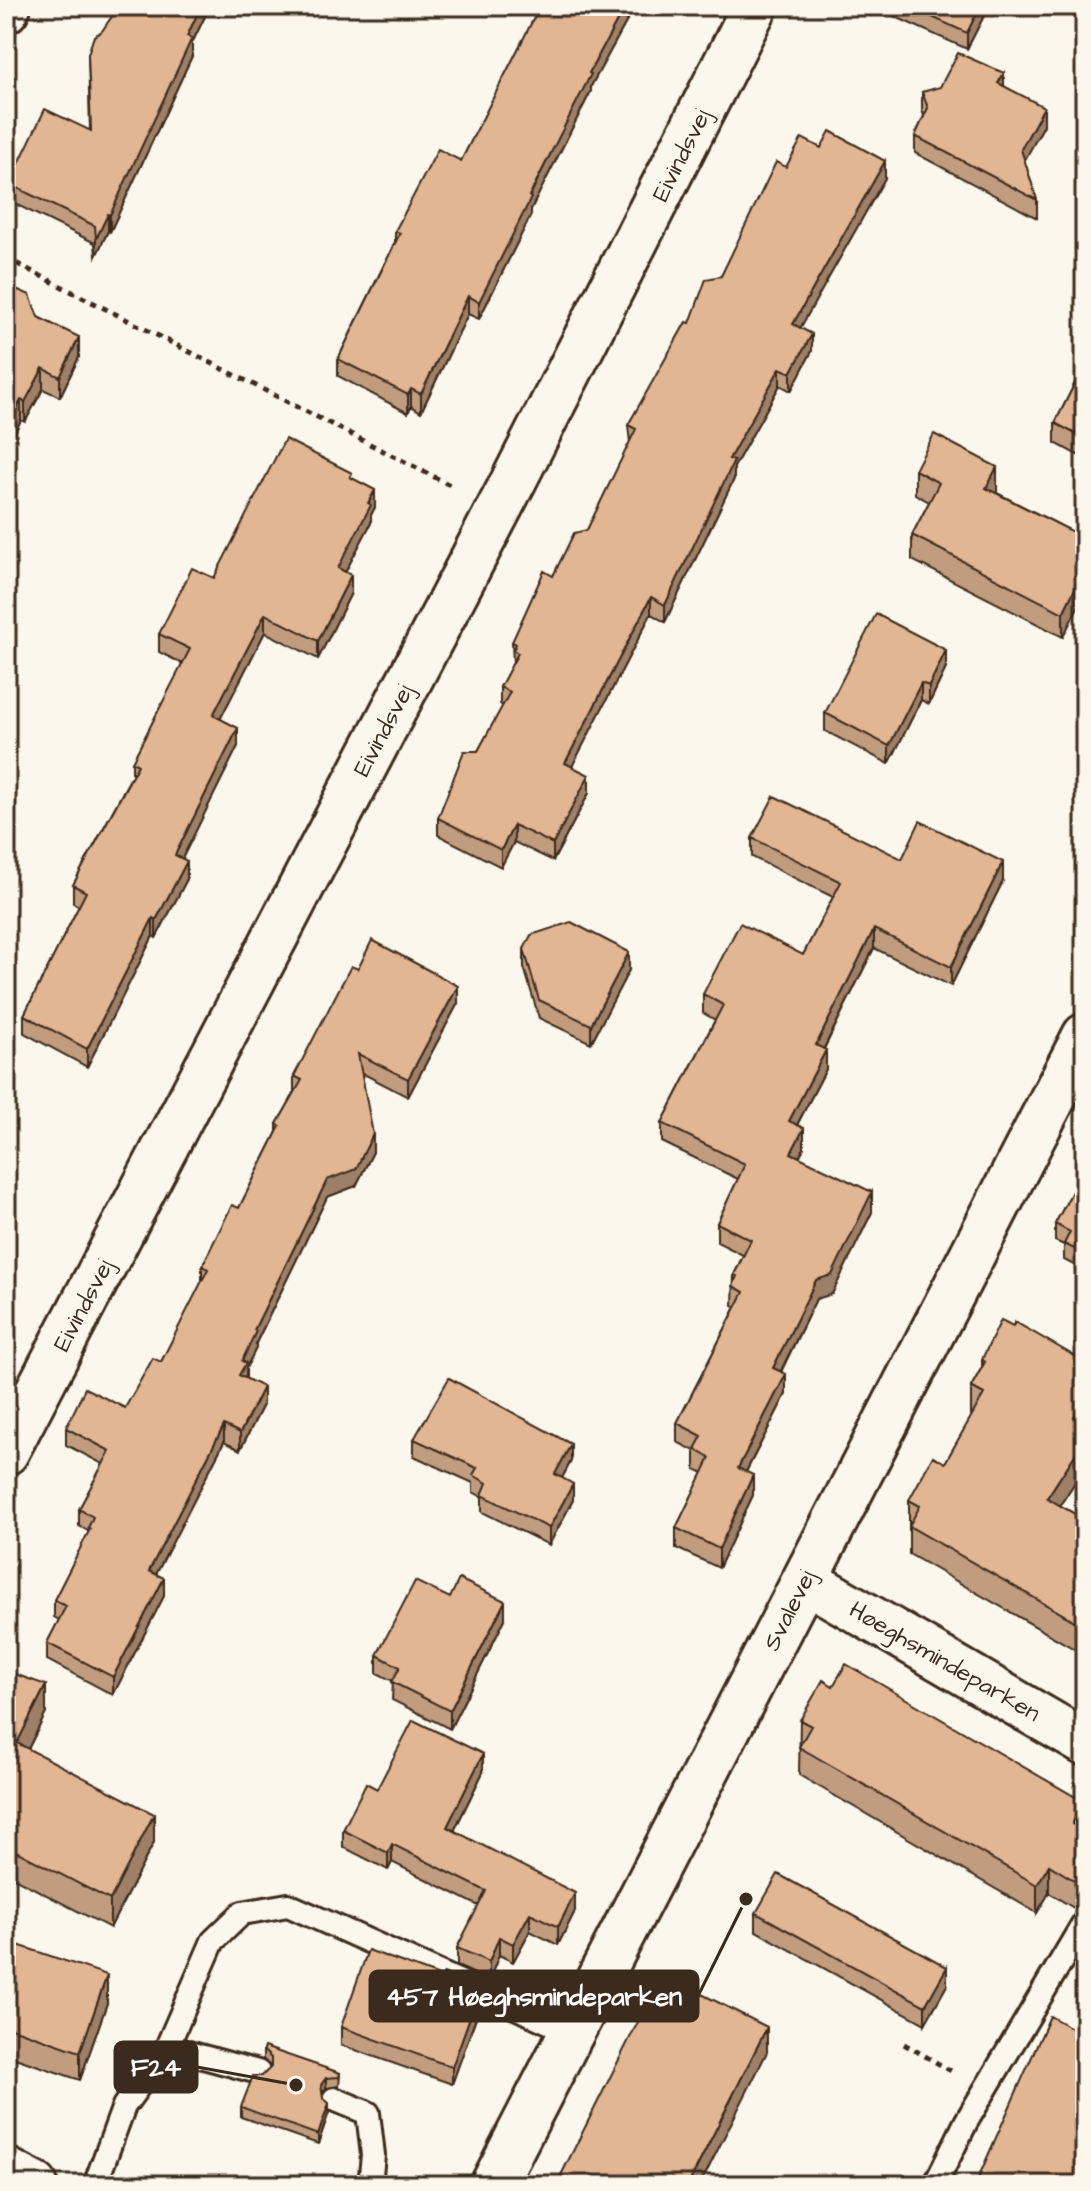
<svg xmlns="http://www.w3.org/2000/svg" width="1091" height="2191" font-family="'Architects Daughter',sans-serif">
<rect width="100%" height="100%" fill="#fbf7ec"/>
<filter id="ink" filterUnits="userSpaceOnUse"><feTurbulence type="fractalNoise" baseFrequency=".0125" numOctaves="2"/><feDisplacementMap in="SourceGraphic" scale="16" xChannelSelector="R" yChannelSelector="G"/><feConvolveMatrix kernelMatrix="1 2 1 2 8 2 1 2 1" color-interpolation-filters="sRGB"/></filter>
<g filter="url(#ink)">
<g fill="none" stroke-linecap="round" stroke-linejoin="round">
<g stroke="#3b2a1e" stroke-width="28">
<path id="service" d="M167,2047L258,2072
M334,2099L368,2113L373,2155L370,2185
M95,2185L124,2106L167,2047L213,1941L242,1913L288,1905L571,2032
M935,2185L966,2122L1085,1921"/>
</g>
<g stroke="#3b2a1e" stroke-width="50">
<path id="minor" d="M6,10L8,6
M805,1580L1085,1743
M493,2185L1085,1036"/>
</g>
<g stroke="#3b2a1e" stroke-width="50">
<path id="tertiary" d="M6,1452L513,482L755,6
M6,2170L35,2185"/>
</g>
<path stroke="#3b2a1e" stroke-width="5" stroke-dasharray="6 6" stroke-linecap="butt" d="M6,258L454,487
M904,2044L953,2072"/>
<use href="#service" stroke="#fbf7ec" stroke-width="22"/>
<use href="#minor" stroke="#fbf7ec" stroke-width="44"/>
<use href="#tertiary" stroke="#fbf7ec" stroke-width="44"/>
</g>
<path fill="#c29c7e" stroke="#3b2a1e" stroke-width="2" d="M119,6H210L192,43V56L110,232L108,231L96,256L95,243L9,201V184L90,131L88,54Z
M530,6H635L591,86V91L531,209V215L479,319L468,314L421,412L411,406L408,413L338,376V359L395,242V231L461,161L538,11Z
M871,6H989L967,49Z
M1004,86L1044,125L1024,160L1037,200V218L915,153V136L924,116L922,110V92Z
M821,148L885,178L800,328L812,351L791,391L780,385L734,467V479L665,622L651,614L572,766L589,793L553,861L514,842L501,867L438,835V818L478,751L503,706L500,704V687L513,664L512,642L553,576L587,530L630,443L628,425L690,323L721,276L786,167Z
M6,287L79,357L60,397L43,389L25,422L21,420L6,450Z
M1085,363V459L1055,443V423Z
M915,470L997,492V493L1085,538L1063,637L912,560V535L929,502L915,494Z
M352,478L375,507L371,515V523L345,572L351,593L318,659L265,632L220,719L238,746L182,858L187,879L156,938L153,936L87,1067L24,1033V1015L79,906L73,903V885L132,775V762L183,664L159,652V634L214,578Z
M946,668L929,704L921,700L889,764L825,731V713Z
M752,838L902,859L1003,881L951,986L874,948L824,1049L826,1069L797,1125L804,1148L799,1157L872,1212L832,1294L816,1299L781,1372L786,1394L746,1472L753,1495L719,1568L676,1548V1528L703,1473L695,1469V1451L677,1442V1423L736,1307L733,1305L734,1275L743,1255L717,1242V1223L738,1179L662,1142V1123L715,1020L703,1013V994L803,955L833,897L752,857Z
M524,949L629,970L591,1043L539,1018L524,967Z
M358,969L458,1003L408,1097L362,1073L373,1152L356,1186L327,1197L256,1343V1348L246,1368V1379L263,1405L240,1450L224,1442L156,1574L164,1596L113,1695L47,1660V1643L59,1620L54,1617V1600L88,1534V1531L79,1526V1509L103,1464L66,1445V1428L125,1408L161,1362L202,1283V1266L239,1208L277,1132V1124L294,1094V1076Z
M1085,1167V1271L1064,1260V1245L1055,1241V1224Z
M982,1359L1085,1362V1467L1060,1505L1085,1520V1655L909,1554V1500L945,1463L972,1416L971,1415V1387L982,1367Z
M414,1439L571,1461L562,1478L573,1500L549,1545L482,1512V1497L473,1492V1483L414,1456Z
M450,1598L505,1619L450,1729L392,1700L393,1681L377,1673V1655Z
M6,1671L46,1713L28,1749L154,1842L110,1928L6,1874Z
M800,1720L1085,1831V1907L1077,1910L1049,1893L1037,1913L799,1775Z
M483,1772L454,1831L575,1911L558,1945L530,1931L513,1962L499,1955L489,1980L457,1966V1948L479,1906L392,1862L388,1870L343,1847V1830L377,1789Z
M756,1913L947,1985L925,2024L756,1931Z
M6,1941L107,2003L80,2080L6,2055Z
M480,2006L452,2084L341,2045V2027Z
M263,2050L340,2073L339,2086L326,2088L322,2093L323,2098L329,2112L318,2144L241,2117V2107L271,2067L263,2059Z"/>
<path fill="#9e7f67" stroke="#3b2a1e" stroke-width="2" d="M201,6H210L192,43V56L110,232V215L187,36Z
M625,6H635L591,86V91L531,209V215L479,319V302L589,73Z
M980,6H989L967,49V33Z
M1004,73V91L998,83Z
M1044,107V125L1021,167V149Z
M885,161V178L793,341V324Z
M108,214V231L96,256V239Z
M468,296V314L421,412V394Z
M812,334V351L791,391V373Z
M79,337V357L60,397V377Z
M43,368V389L25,422V402Z
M780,368V385L734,467V479L665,622V605L729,459Z
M411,389V406L408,413V395Z
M21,400V420L6,450V430Z
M997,467V492L986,512V488Z
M375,490V507L371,515V523L338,586V568Z
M1085,568V593L1063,637V613Z
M351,575V593L318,659V641Z
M651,597V614L565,780V763Z
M265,614V632L213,733V715Z
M946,650V668L929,704V686Z
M921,683V700L889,764V746Z
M238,728V746L175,873V855Z
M589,775V793L553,861V844Z
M514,825V842L501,867V850Z
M187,861V879L156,938V920Z
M1003,862V881L951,986V967Z
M153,918V936L87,1067V1049Z
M874,929V948L816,1064V1045Z
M629,952V970L591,1043V1025Z
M458,986V1003L408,1097V1079Z
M826,1050V1069L789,1140V1121Z
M804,1128V1148L791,1172V1153Z
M373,1134V1152L356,1186L327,1197L256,1343V1348L246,1368V1380L239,1375L242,1361L254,1330L327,1180Z
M872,1192V1212L832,1294L816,1299L773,1387V1368L816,1280Z
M786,1374V1394L738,1487V1468Z
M263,1387V1405L240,1450V1433Z
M1085,1400V1427L1074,1417Z
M224,1425V1442L149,1588V1571Z
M1085,1439V1467L1047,1525V1498Z
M571,1444V1461L555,1491V1474Z
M753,1475V1495L719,1568V1549Z
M573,1484V1500L549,1545V1528Z
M164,1578V1596L113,1695V1677Z
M505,1601V1619L450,1729V1711Z
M46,1685V1713L17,1771V1743Z
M483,1754V1772L447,1845V1827Z
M1084,1802V1830L1072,1852V1824Z
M154,1814V1842L110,1928V1900Z
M392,1844V1862L388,1870V1853Z
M1049,1865V1893L1037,1913V1885Z
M1084,1879V1907L1077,1910V1882Z
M575,1893V1911L558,1945V1927Z
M530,1913V1931L513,1962V1944Z
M499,1937V1955L489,1980V1962Z
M947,1967V1985L925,2024V2006Z
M107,1975V2003L80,2080V2052Z
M480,1989V2006L452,2084V2067Z
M767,2027V2052L700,2185H688Z
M326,2078V2088L321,2094V2085Z
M329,2103V2112L318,2144V2135Z
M1085,2167V2185H1077Z"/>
<path fill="#e2b593" stroke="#3b2a1e" stroke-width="2" d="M119,6H201L187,36L192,38L110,215L108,214L96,239L95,226L9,184L45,109L91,131L88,54L94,36L102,31Z
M540,6H625L589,73L591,74L529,196L531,198L479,302L468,296L421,394L411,389L408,395L338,359L400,233L395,231L438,149L461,161Z
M908,6H980L967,33Z
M958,53L1004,73L998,83L1044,107L1021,149L1037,200L915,136L928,108L922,92L940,87Z
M830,131L885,161L793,324L812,334L791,373L780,368L729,459L734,461L665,605L651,597L565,763L589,775L553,844L514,825L501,850L438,818L464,751H478L510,692L500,687L518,653L513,650L516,644L512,642L544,571L553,576L574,533L587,530L636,429L628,425L686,322L690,323L706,279L721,276L776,162L786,167L802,138L821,148Z
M9,286L30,295L38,317L79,337L60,377L43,368L25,402L21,400L6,430V287Z
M1085,363V439L1055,423Z
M934,434L997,467L986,488L1085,538V568L1063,613L912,535L939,483L915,470Z
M285,439L352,473L350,477L375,490L368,503L371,505L338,568L351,575L318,641L265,614L213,715L238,728L175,855L187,861L156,920L153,918L87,1049L24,1015L86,892L73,885L138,765L132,762L190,649L159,634L192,568L214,578Z
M876,614L946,650L929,686L921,683L889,746L825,713Z
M774,796L902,859L920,821L1003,862L951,967L874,929L816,1045L826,1050L789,1121L804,1128L791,1153L872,1192L832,1275L816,1280L773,1368L786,1374L738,1468L753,1475L719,1549L676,1528L710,1458L695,1449L702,1436L677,1423L744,1292L733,1286L737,1276L734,1275L751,1240L717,1223L745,1164L662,1123L723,1005L703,994L740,923L803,955L841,882L752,838Z
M571,922L629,952L591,1025L539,1000L524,949L531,935Z
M372,940L458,986L408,1079L358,1054L373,1134L356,1169L327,1180L254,1330L256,1331L242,1361L246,1363L239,1375L263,1387L240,1433L224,1425L149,1571L164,1578L113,1677L47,1643L66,1606L54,1600L90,1529L88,1528L93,1517L79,1509L110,1451L66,1428L85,1388L125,1408L153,1358L161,1362L208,1269L202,1266L232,1205L239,1208L280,1126L277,1124L302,1080L294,1076L351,966L358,969Z
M1085,1167V1254L1064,1244L1070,1232L1055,1224Z
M1001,1320L1013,1326L1015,1322L1085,1362V1400L1074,1417L1085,1424V1439L1047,1498L1085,1520V1627L909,1526L920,1506L909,1500L933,1456L945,1463L984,1394L971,1387L985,1362L982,1359Z
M449,1378L571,1444L555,1474L573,1484L549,1528L482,1495L487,1483L473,1475L477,1468L414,1439Z
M459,1579L505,1601L450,1711L392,1682L400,1667L377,1655L415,1581L450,1598Z
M846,1664L1084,1802L1072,1824L1085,1831V1879L1077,1882L1049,1865L1037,1885L799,1747L811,1726L800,1720L823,1680L833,1686Z
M6,1671L46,1685L17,1743L154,1814L110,1900L6,1846Z
M413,1720L483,1754L447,1827L575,1893L558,1927L530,1913L513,1944L499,1937L489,1962L457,1948L486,1891L392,1844L388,1853L343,1830L366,1783L377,1789Z
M778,1874L947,1967L925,2006L756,1913Z
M6,1941L107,1975L80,2052L6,2026Z
M368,1950L442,1977L444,1973L480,1989L452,2067L341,2027Z
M662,1974L767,2027L688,2185H556Z
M1050,2016L1085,2036V2167L1077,2185H975Z
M264,2047L340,2073L339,2077L326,2078L321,2085L323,2098L329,2103L318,2135L241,2107L253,2076H262L271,2067V2058L263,2050Z"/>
</g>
<g text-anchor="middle" stroke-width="6" stroke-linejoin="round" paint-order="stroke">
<g font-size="24" fill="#3b2a1e" stroke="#fbf7ec">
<text transform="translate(681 155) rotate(-63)" y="8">Eivindsvej</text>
<text transform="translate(383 730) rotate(-62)" y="8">Eivindsvej</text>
<text transform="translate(83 1305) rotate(-62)" y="8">Eivindsvej</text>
<text transform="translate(789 1610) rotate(-63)" y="8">Svalevej</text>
<text transform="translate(945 1661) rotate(30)" y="8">Høeghsmindeparken</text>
</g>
</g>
<path fill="none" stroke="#3b2a1e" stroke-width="3" d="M746 1899L698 1996M296 2085L197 2067"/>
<g fill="#3b2a1e" stroke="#fbf7ec" stroke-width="3">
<circle cx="746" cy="1899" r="8"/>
<circle cx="296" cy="2085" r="8"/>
</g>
<g fill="#3b2a1e" stroke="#3b2a1e" stroke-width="3">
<rect x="370" y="1971" width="328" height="50" rx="8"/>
<rect x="115" y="2042" width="82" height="50" rx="8"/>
</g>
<g font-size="26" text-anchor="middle" font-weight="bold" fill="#fff">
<text x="534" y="2005">457 Høeghsmindeparken</text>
<text x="156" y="2076">F24</text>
</g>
<rect width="1091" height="2191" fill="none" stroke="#fbf7ec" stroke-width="32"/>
<rect x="16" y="16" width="1059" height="2159" fill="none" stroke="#3b2a1e" stroke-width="3" filter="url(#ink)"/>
</svg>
